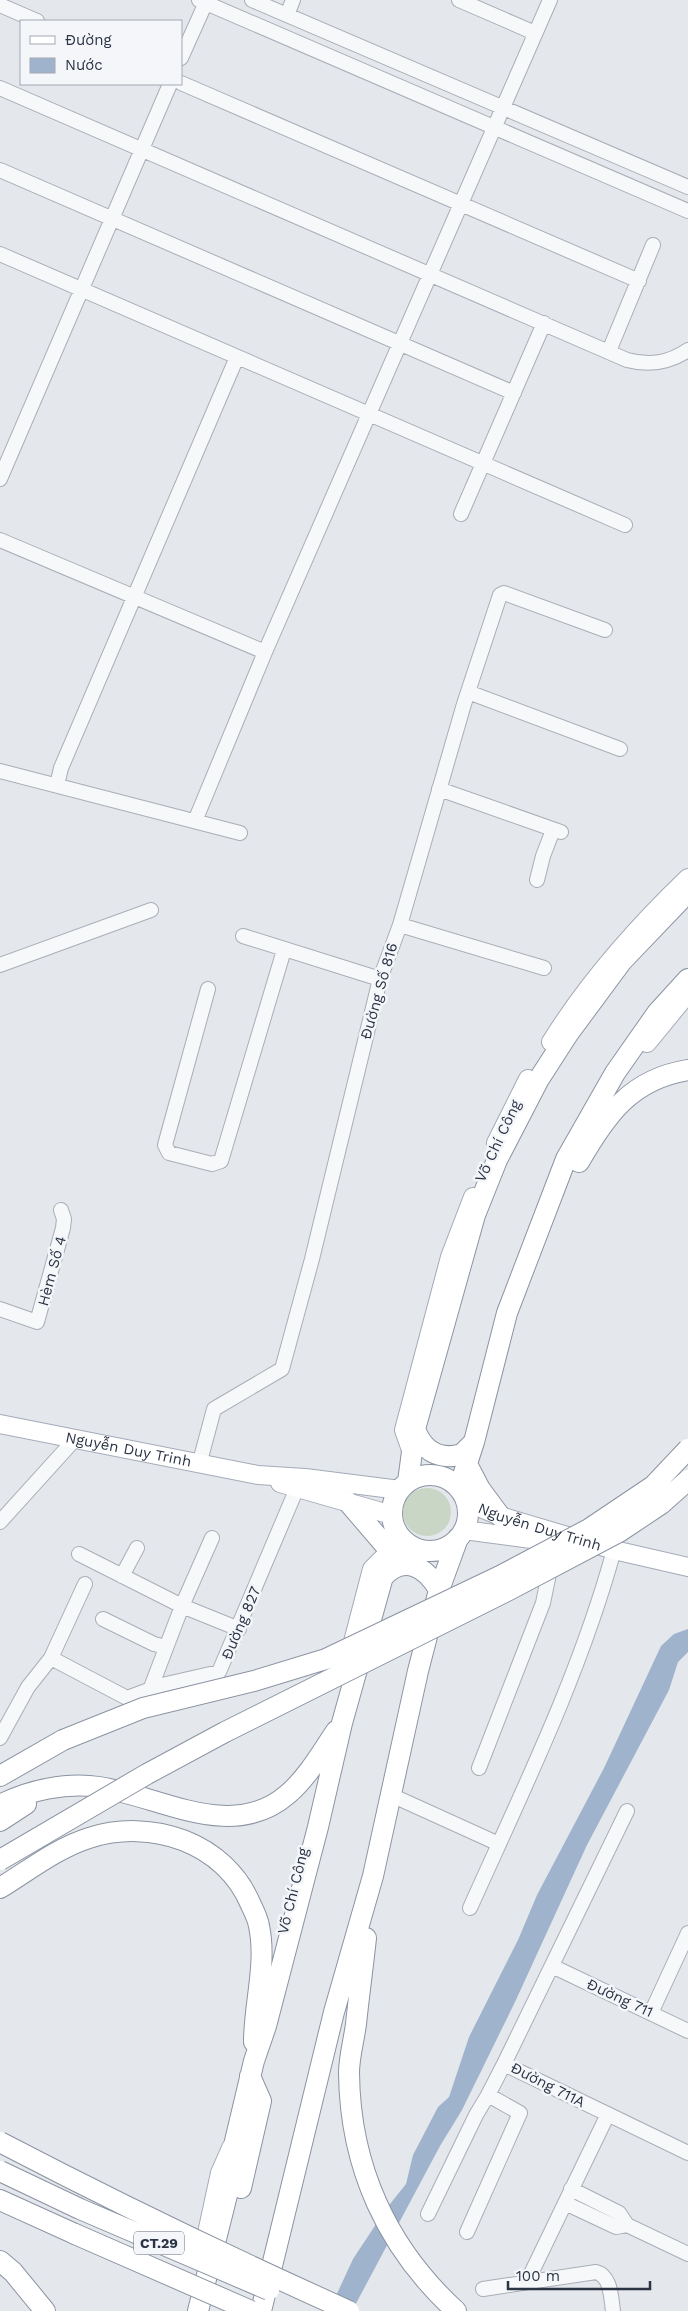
<svg xmlns="http://www.w3.org/2000/svg" width="688" height="2311" font-family="'Work Sans',sans-serif">
<rect width="100%" height="100%" fill="#e4e7ec"/>
<path fill="#c9d6c5" d="M403 1512a24 24 0 1 1 48 0a24 24 0 1 1-48 0Z"/>
<path fill="#9fb4cc" d="M688,1629V1652L678,1662L669,1690L587,1845L515,2002L462,2110L440,2146L352,2311H329L353,2259L386,2209L406,2184L413,2155L438,2107L449,2097L469,2037L518,1940L537,1895L604,1768L661,1646L674,1634Z"/>
<g fill="none" stroke-linecap="round" stroke-linejoin="round">
<g stroke="#a9aeb7" stroke-width="16">
<path id="minor" d="M199,0L688,211
M252,0L688,187
M459,0L535,33
M0,5L37,21
M287,15L293,0
M181,58L207,0
M181,83L639,281
M0,88L627,360C650,366 669,363 688,350
M0,170L514,393
M0,254L625,525
M609,351L653,245
M0,479L170,84
M461,514L544,323
M0,540L265,652
M468,692L620,749
M0,771L240,833
M57,785L61,768L237,357
M439,789L561,832
M195,821L265,652L550,0
M537,880L543,856L553,830
M400,925L544,968
M243,936L380,979
M0,965L151,910
M208,989L165,1145L169,1153L212,1164L221,1161L284,950
M0,1309L37,1322L63,1228L64,1219L61,1210
M199,1465L214,1409L282,1369L312,1259L380,979L400,925L464,704L500,595L504,593L605,630
M0,1522L76,1438
M79,1554L182,1606L239,1629
M122,1576L137,1548
M103,1619L154,1644L166,1647
M51,1658L127,1698L162,1685L219,1672L297,1488
M150,1690L182,1606L212,1538
M0,1738L28,1687L51,1658L85,1584
M479,1768L543,1603L551,1564
M391,1795L499,1844
M627,1811L504,2064L688,2153
M470,1908C523,1790 580,1674 614,1550
M552,1966L688,2031
M651,2013L688,1933
M571,2189L619,2213L627,2225
M565,2203L616,2227L627,2225L688,2254
M428,2214L476,2115L488,2095
M467,2232L520,2113L488,2095L504,2064
M527,2282L608,2114
M483,2289L596,2272C611,2276 611,2297 613,2311"/>
</g>
<g stroke="#a3abb8" stroke-width="20">
<g id="major">
<path d="M551,1042C589,981 636,928 688,878"/>
<path d="M647,1043L688,993"/>
<path d="M496,1143L528,1079"/>
<path id="s1" d="M0,1424L258,1475L305,1478L400,1490"/>
<path d="M411,1450L404,1430L450,1257L473,1197"/>
<path d="M280,1483L392,1515"/>
<path id="s2" d="M466,1502L500,1516L614,1550L688,1567"/>
<path d="M464,1530L569,1544"/>
<path d="M349,1657L372,1569L390,1551"/>
<path d="M202,2256L220,2173L232,2146"/>
</g>
</g>
<g stroke="#8b94a3" stroke-width="22">
<path id="highway" d="M579,1162C606,1115 631,1079 688,1070
M415,1429C423,1451 439,1461 462,1454L474,1442
M467,1464L480,1489L500,1516
M392 1513a38 38 0 1 1 76 0a38 38 0 1 1-76 0Z
M408,1482L415,1429L475,1215L497,1160L539,1079L568,1034L622,961L688,892
M459,1488L474,1442L507,1313L566,1159L615,1073L657,1013L688,979
M348,1502L390,1551L401,1552
M383,1577C404,1554 426,1567 439,1590
M0,1776L63,1740
M0,1805C29,1790 67,1782 99,1787C160,1796 232,1843 288,1794C307,1778 322,1752 336,1731
M0,1821L26,1804
M0,1888C28,1871 57,1848 89,1838C151,1818 225,1842 251,1905C254,1911 258,1919 259,1926C267,1964 254,2004 254,2042
M366,1938C363,1966 359,1995 356,2024C354,2040 349,2057 349,2073C350,2167 387,2248 456,2311
M241,2188L261,2101L250,2076
M0,2200L75,2234
M0,2261L13,2272L45,2311
M198,2311L233,2171L235,2141L254,2061L266,2026L318,1827L342,1723L396,1530
M261,2311L334,2012L373,1876L418,1671L439,1590L458,1538"/>
</g>
<use href="#minor" stroke="#f7f8fa" stroke-width="14"/>
<use href="#major" stroke="#fff" stroke-width="18"/>
<use href="#highway" stroke="#fff" stroke-width="20"/>
<g stroke="#8b94a3" stroke-width="22" stroke-linecap="butt">
<path id="highway-bridge" d="M63,1740L143,1708L254,1681L326,1659L500,1576L589,1529L653,1486L688,1449
M0,1860L147,1774L225,1732L509,1590L619,1532L661,1504L688,1480
M0,2142C115,2202 231,2258 349,2311
M0,2171L80,2209L269,2290
M75,2234L251,2311"/>
</g>
<use href="#highway-bridge" stroke="#fff" stroke-width="20"/>
</g>
<g text-anchor="middle" stroke-width="5" stroke-linejoin="round" paint-order="stroke">
<rect fill="#f4f6f9" stroke="#676e7b" stroke-width="1" x="134" y="2231.5" width="50" height="23" rx="4"/>
<g font-size="14" font-weight="bold" fill="#2b3445">
<text x="159" y="2248">CT.29</text>
</g>
<g font-size="15" fill="#2b3445" stroke="#f4f6f9">
<text transform="translate(379 991) rotate(-74)" y="5">Đường Số 816</text>
<text transform="translate(498 1141) rotate(-65)" y="5">Võ Chí Công</text>
<text transform="translate(52 1271) rotate(-75)" y="5">Hèm Số 4</text>
<text dy="5" stroke="none"><textPath href="#s1" startOffset="131">Nguyễn Duy Trinh</textPath></text>
<text dy="5" stroke="none"><textPath href="#s2" startOffset="78">Nguyễn Duy Trinh</textPath></text>
<text transform="translate(241 1623) rotate(-67)" y="5">Đường 827</text>
<text transform="translate(293 1891) rotate(-76)" y="5">Võ Chí Công</text>
<text transform="translate(620 1998) rotate(25)" y="5">Đường 711</text>
<text transform="translate(548 2085) rotate(27)" y="5">Đường 711A</text>
</g>
</g>
<rect x="20" y="20" width="162" height="65" fill="#f4f6f9" stroke="#a4a8b1"/>
<rect x="30" y="36" width="25" height="8" fill="#ffffff" stroke="#a4a8b1"/>
<text x="65" y="45" font-size="15" fill="#2b3445">Đường</text>
<rect x="30" y="58" width="25" height="15" fill="#9fb4cc" stroke="#a4a8b1"/>
<text x="65" y="70" font-size="15" fill="#2b3445">Nước</text>
<path d="M508 2281v8h142v-8" fill="none" stroke="#2b3445" stroke-width="2.5"/>
<text x="516" y="2281" font-size="15" fill="#2b3445" stroke="#f4f6f9" stroke-width="4" paint-order="stroke">100 m</text>
</svg>
